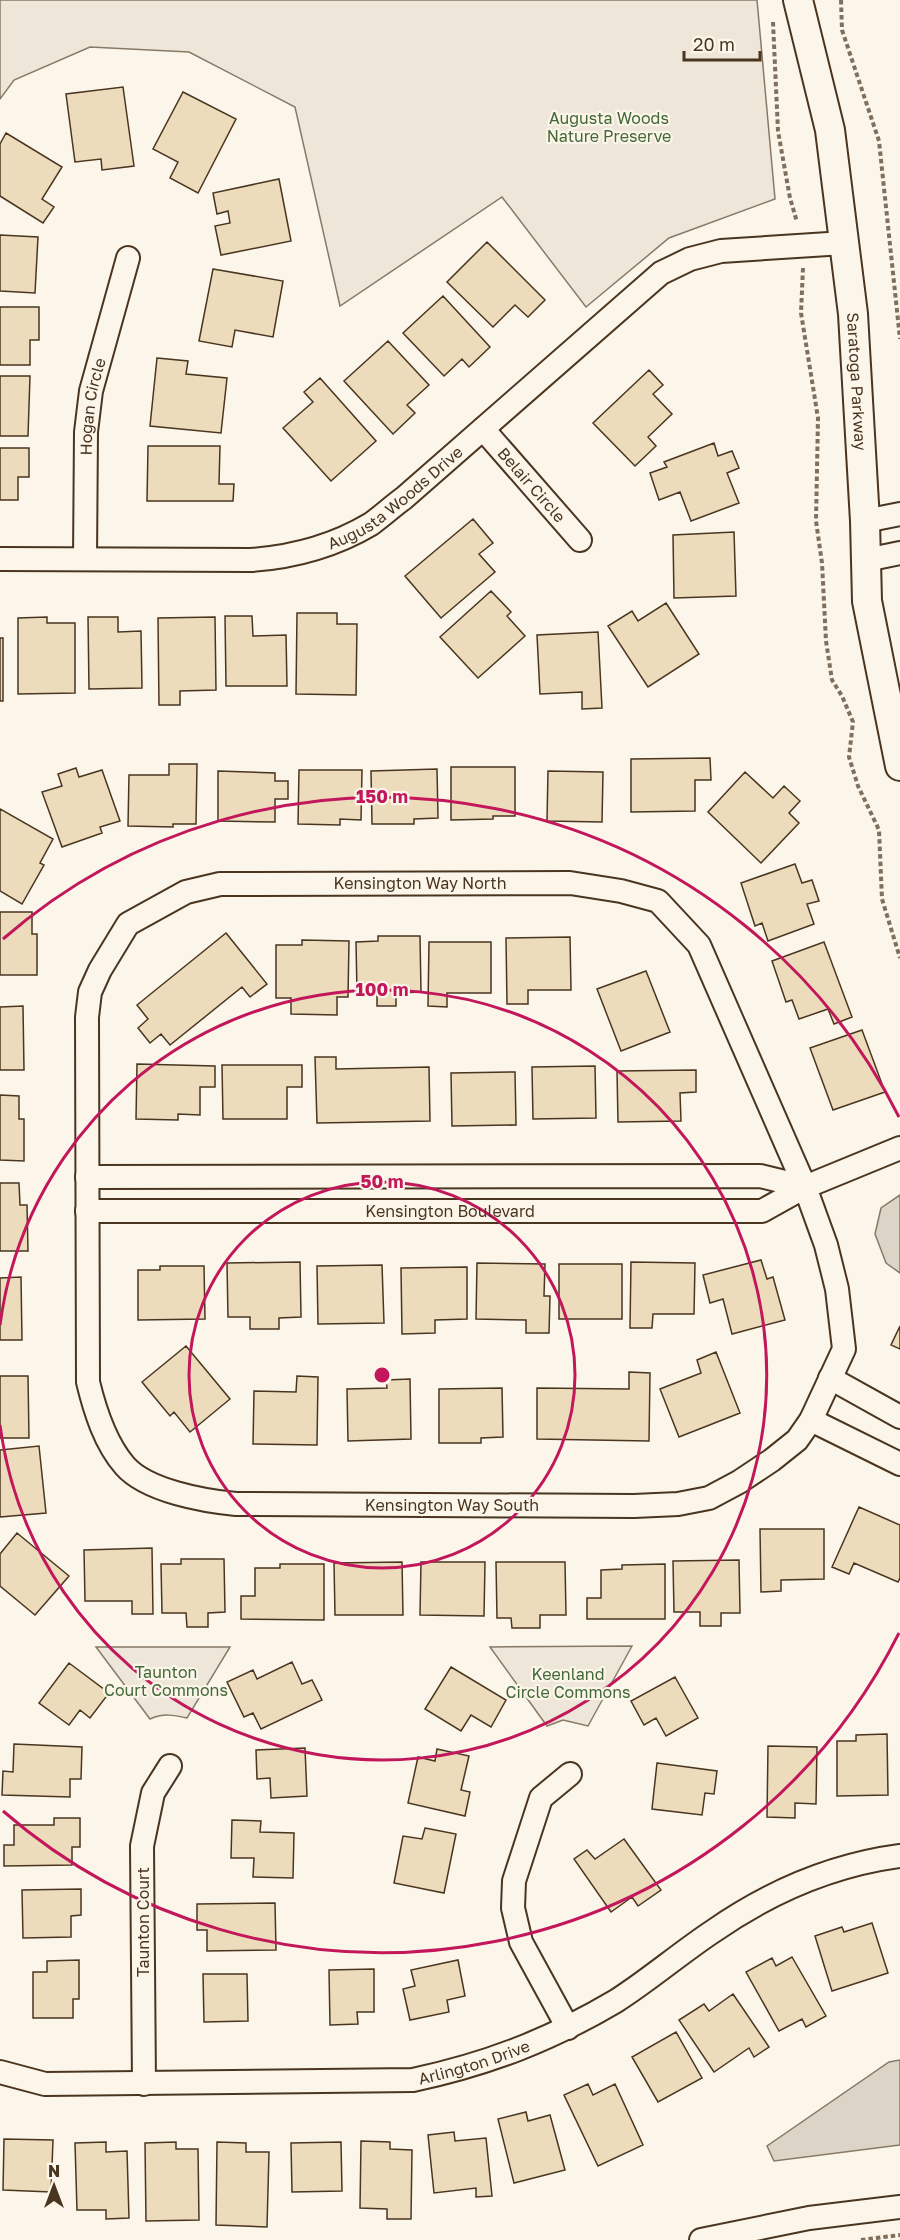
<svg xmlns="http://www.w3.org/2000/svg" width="900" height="2240" font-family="'Golos Text',sans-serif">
<rect width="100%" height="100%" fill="#fbf6e9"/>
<path fill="#ede6d9" stroke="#887966" stroke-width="1.5" d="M0,0H757L775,199L669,238L586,307L502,197L340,306L295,107L189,52L90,47L14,80L0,99Z
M632,1646L588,1726L563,1720L547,1726L490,1647Z
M96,1647H230L187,1718C174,1715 163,1713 150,1719Z"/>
<path fill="#dcd4c6" stroke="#887966" stroke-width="1.5" d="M900,1195V1273L886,1263L875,1234L881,1208Z
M900,2060V2145L774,2161L767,2146L889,2062Z"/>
<path fill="#ecdcbc" stroke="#4a3520" stroke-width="1.5" d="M123,87L134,166L102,170L101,159L75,162L66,94Z
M183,92L236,119L198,193L170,178L178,162L153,149Z
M6,133L62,167L42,199L54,207L43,223L0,196V144Z
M279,179L291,241L221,255L215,226L230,223L228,211L217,214L213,193Z
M0,235L38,237L35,293L0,291Z
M487,242L545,300L528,317L515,305L493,327L447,282Z
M213,269L283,281L273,337L235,330L232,347L199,341Z
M443,296L490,347L469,367L462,359L444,376L403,333Z
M0,307H39V340H30V365H0Z
M388,341L429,385L407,405L415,413L393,434L344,381Z
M157,358L188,361L186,374L227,378L221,433L150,426Z
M649,370L663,385L653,394L672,414L648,437L656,446L635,466L593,423Z
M0,376H30L28,436H0Z
M320,378L376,441L331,481L283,428L313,402L304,392Z
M714,443L718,456L732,451L739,468L727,473L739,503L691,521L680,492L659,500L650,473L667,467L664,462Z
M148,446H220L219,484H234L233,501H147Z
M0,448H29V477H18V500H0Z
M473,519L493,543L479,554L495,572L441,618L405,576Z
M734,532L736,596L674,598L673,535Z
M491,591L511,612L507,616L525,636L478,678L440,637Z
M666,603L699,654L648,687L608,626L632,611L638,621Z
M297,613H337V624H357L356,695L296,694Z
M225,616H252L253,636L286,635L287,686H226Z
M47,617V623H75V693L18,694V618Z
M88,617H118V632L141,631L142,688L89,689Z
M215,617L216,690L180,691V705H159L158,618Z
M598,632L602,708L582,709V692L540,694L537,635Z
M0,638H3V701H0Z
M710,758L711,780H695V811L631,812V759Z
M169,764H197L196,824H173V827L128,826L129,775H169Z
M451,767H515V816H493V819L451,820Z
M76,768L79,777L102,770L120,821L100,827L102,833L62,847L42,792L62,786L58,774Z
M437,769L438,818L414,819V824H372L371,771Z
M299,770H362L361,820L340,819V825L298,824Z
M218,771L275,773V781H288V799H275V822L218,821Z
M548,771L603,772L602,822L547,821Z
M745,772L773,798L784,786L800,801L789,813L799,823L761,863L708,812Z
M0,809L53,839L40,863L44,865L22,904L0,891Z
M795,864L802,883L812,880L819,901L807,904L814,924L768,941L762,923L755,926L741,883Z
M0,912H32V934H37V975H0Z
M226,933L267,984L250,997L242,987L170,1045L161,1034L150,1043L138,1028L148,1019L137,1005Z
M378,936H420L421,992L396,993V1006H377V993H357L356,942L378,941Z
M570,937L571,990H528V1004H507L506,938Z
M302,940L349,941L348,997H337V1015L291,1014V998H276V945H302Z
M429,942H491V993H447V1007L428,1006Z
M824,942L852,1017L834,1024L828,1009L799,1019L792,1000L786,1002L772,961Z
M646,971L670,1032L621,1051L597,989Z
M23,1006L24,1070H0V1007Z
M862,1030L885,1092L833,1110L810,1048Z
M315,1057H336V1069L429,1067L430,1121L317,1123Z
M137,1064L215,1066V1087H200V1115L178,1114V1120L136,1119Z
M222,1065H302V1087H287V1119H223Z
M595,1066L596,1118L533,1119L532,1067Z
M696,1070V1092L680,1093L681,1121L618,1122L617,1071Z
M515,1072L516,1125L452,1126L451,1073Z
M0,1095L19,1096V1119H24V1161L0,1160Z
M0,1183H19L20,1205H27L28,1251H0Z
M761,1260L767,1279L773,1277L785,1320L732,1334L723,1299L710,1303L703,1275Z
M300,1262L301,1317L279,1318V1329H250V1317H228L227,1263Z
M631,1262L695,1263L694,1314H653L652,1328H630Z
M477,1263L545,1264L544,1296H550L549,1333H526V1320L476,1319Z
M559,1264H622V1319H559Z
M382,1265L384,1323L318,1324L317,1266Z
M160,1266H204L205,1319L138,1320V1270H160Z
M467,1267V1319L435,1320V1333L402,1334L401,1268Z
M21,1277L22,1340H0V1278Z
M900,1326V1349L891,1345Z
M186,1346L230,1399L190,1432L174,1412L170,1416L142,1382Z
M716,1352L740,1413L679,1437L660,1389L701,1373L697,1360Z
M629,1372L650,1373L649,1441L537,1439V1388L629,1389Z
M0,1376H28L29,1438H0Z
M297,1376L318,1377L317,1445L253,1444L254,1391L296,1392Z
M410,1379L411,1439L348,1441L347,1389L387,1388L386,1380Z
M502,1388L503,1437L481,1438V1443H439V1389Z
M39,1446L46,1513L0,1517V1450Z
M859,1507L900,1525V1578L898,1582L854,1563L849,1574L832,1567Z
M760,1529H824V1579L781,1580V1591L761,1592Z
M17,1533L69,1576L35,1615L0,1586V1554Z
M152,1548L153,1614H132V1601H85L84,1550Z
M181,1559H224L225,1612L208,1613V1627H187L186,1613H162L161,1564H181Z
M739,1560L740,1613H721V1626H700V1612H674L673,1561Z
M402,1562L403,1615H335L334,1563Z
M421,1562H485L484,1616L420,1615Z
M496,1562H565L566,1615H540V1628H512L511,1618H497Z
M280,1564H324V1620L241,1619V1596H255V1568H280Z
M665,1564V1619H587V1598H601V1570L622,1569V1565Z
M292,1662L302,1684L312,1680L322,1700L261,1729L253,1713L244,1717L227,1682L253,1670L257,1679Z
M69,1663L109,1693L90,1718L80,1710L69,1725L39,1703Z
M451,1667L506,1700L491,1727L471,1715L461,1731L425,1709Z
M675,1677L698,1718L666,1736L656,1718L644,1725L631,1701Z
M887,1734L888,1795L837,1796V1741H856V1735Z
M14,1744L82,1747L81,1779H70V1797L2,1795L3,1771L13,1772Z
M768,1746L817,1747L816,1804L795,1803V1818L767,1817Z
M305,1748L307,1796L271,1798L270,1778L257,1779L256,1750Z
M437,1749L469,1756L461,1790L470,1792L465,1816L408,1803L418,1757L435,1761Z
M657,1763L717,1771L714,1794L705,1793L702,1815L652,1809Z
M54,1818H80V1847H72V1865L4,1866V1845H14V1825H54Z
M232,1820L261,1821L260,1832L294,1833L293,1878L253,1877L254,1858H231Z
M425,1828L456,1834L444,1893L394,1883L403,1836L422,1839Z
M624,1839L661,1890L638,1906L632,1897L611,1912L574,1859L587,1850L595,1859Z
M81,1889V1915L71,1916V1937L23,1938L22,1890Z
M275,1903L276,1950L207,1951V1930H197V1904Z
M872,1923L888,1973L832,1991L815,1936L842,1927L844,1932Z
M792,1957L826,2016L806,2027L802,2019L779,2031L746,1972L772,1958L776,1966Z
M79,1960V1999H73V2018H33V1972H47V1961Z
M458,1960L465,1996L447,2000L449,2012L410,2020L403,1989L415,1986L411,1970Z
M374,1969V2012H357L358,2024L330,2025L329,1970Z
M203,1974H247L248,2021L204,2022Z
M733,1994L769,2047L754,2057L749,2048L714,2072L679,2020L704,2004L709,2011Z
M676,2032L702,2078L658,2102L632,2057Z
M588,2084L593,2095L615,2084L643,2145L598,2166L564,2095Z
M526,2112L528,2121L550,2115L565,2170L514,2183L498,2119Z
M454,2132L455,2141L486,2138L492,2196L476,2197V2188L434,2193L428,2135Z
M4,2139L53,2140L51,2192L3,2190Z
M361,2141L390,2142V2149L412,2150L411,2219H387V2209L360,2208Z
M106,2142V2152L127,2151L129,2218L106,2219V2210H77L75,2143Z
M176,2142V2149H198L199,2220L146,2221L145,2143Z
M217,2142L246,2143V2152H269L267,2227L216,2225Z
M341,2142L342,2191L292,2192L291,2143Z"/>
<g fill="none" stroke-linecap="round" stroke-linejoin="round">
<g stroke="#4a3520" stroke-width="26">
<g id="minor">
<path id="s1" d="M483,429L580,540"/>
<path d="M865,521L900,514"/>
<path id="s2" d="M0,559L251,560C293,557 334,546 371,524C382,516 393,506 404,498L661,273L690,259L721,251L844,243"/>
<path id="s3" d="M85,559L86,432L91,391L128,258"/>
<path d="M866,560L900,553"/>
<path d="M570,883L621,891L658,901L699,945L805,1187L826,1245L837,1289L844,1349L811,1420L797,1440L772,1460L739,1482L709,1498L678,1504L634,1506L236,1504C204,1501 147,1491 125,1466C105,1443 95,1411 88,1382L87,1017L90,992L100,970L128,924L186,892L220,884Z"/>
<path d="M87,1177L760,1176L805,1187"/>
<path id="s4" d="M87,1211H762L805,1187L900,1148"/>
<path d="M830,1378L900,1417"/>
<path d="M811,1420L900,1464"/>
<path d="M568,2028L521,1942L513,1908L514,1881L541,1798L570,1774"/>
<path id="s5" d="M0,2072L45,2084L413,2080C488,2064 550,2040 616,2001C649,1980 679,1954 712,1932C768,1893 832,1865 900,1856"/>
<path d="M144,2084L142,1846L153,1793L170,1766"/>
<path d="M701,2240L809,2218L900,2207"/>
</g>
</g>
<g stroke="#4a3520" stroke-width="32">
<g id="tertiary">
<path id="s6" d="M798,0L830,130L853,314L865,521L867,601L900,766"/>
</g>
</g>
<path stroke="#7f6f5c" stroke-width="4" stroke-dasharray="4.5 3" stroke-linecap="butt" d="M841,0L842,30L879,141L900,339
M773,22L778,131L790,198L797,222
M803,268L801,313L818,418L816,521L822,563L826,641L832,680L842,696L853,722L849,757L858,786L879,830L882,899L900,958
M861,2240L900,2235"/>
<use href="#minor" stroke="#fbf6e9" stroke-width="22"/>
<use href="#tertiary" stroke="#fbf6e9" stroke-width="28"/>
</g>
<g fill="none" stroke="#c2185b" stroke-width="3">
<circle cx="382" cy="1375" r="193"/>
<path d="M0 1325A385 385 0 1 1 0 1425"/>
<path d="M899 1633A578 578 0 0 1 3 1811M3 939A578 578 0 0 1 899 1117"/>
</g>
<g text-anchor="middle" stroke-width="4.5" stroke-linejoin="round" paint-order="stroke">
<g font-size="16" fill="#436837" stroke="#fbf6e9">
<text x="609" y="124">Augusta Woods<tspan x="609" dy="18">Nature Preserve</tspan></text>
<text x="166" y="1678">Taunton<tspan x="166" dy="18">Court Commons</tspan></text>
<text x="568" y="1680">Keenland<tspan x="568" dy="18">Circle Commons</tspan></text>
</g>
<g font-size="16" fill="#4a3520" stroke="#fbf6e9">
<text dy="6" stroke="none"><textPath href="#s6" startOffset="387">Saratoga Parkway</textPath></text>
<text dy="6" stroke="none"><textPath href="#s3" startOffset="153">Hogan Circle</textPath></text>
<text dy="6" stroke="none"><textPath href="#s1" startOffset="74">Belair Circle</textPath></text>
<text dy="6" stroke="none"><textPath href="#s2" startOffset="412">Augusta Woods Drive</textPath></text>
<text x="420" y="889">Kensington Way North</text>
<text dy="6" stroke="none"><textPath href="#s4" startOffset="363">Kensington Boulevard</textPath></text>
<text x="452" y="1511">Kensington Way South</text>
<text transform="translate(143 1922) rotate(-90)" y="6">Taunton Court</text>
<text dy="6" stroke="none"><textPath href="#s5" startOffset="478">Arlington Drive</textPath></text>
</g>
</g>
<circle cx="382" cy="1375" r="9" fill="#c2185b" stroke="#fbf6e9" stroke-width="3"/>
<g font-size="18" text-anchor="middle" font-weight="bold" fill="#c2185b" stroke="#fbf6e9" stroke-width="4.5" stroke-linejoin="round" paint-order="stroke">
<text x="382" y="803">150 m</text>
<text x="382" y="996">100 m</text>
<text x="382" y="1188">50 m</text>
</g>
<g transform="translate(54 2186)" stroke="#fbf6e9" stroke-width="4.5" paint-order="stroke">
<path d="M0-4.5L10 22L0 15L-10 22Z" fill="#4a3520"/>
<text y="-9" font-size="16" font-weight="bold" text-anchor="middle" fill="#4a3520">N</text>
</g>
<path d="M684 51v9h76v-9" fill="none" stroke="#4a3520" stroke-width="3"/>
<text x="693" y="51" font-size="18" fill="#4a3520" stroke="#fbf6e9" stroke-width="4.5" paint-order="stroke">20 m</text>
</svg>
